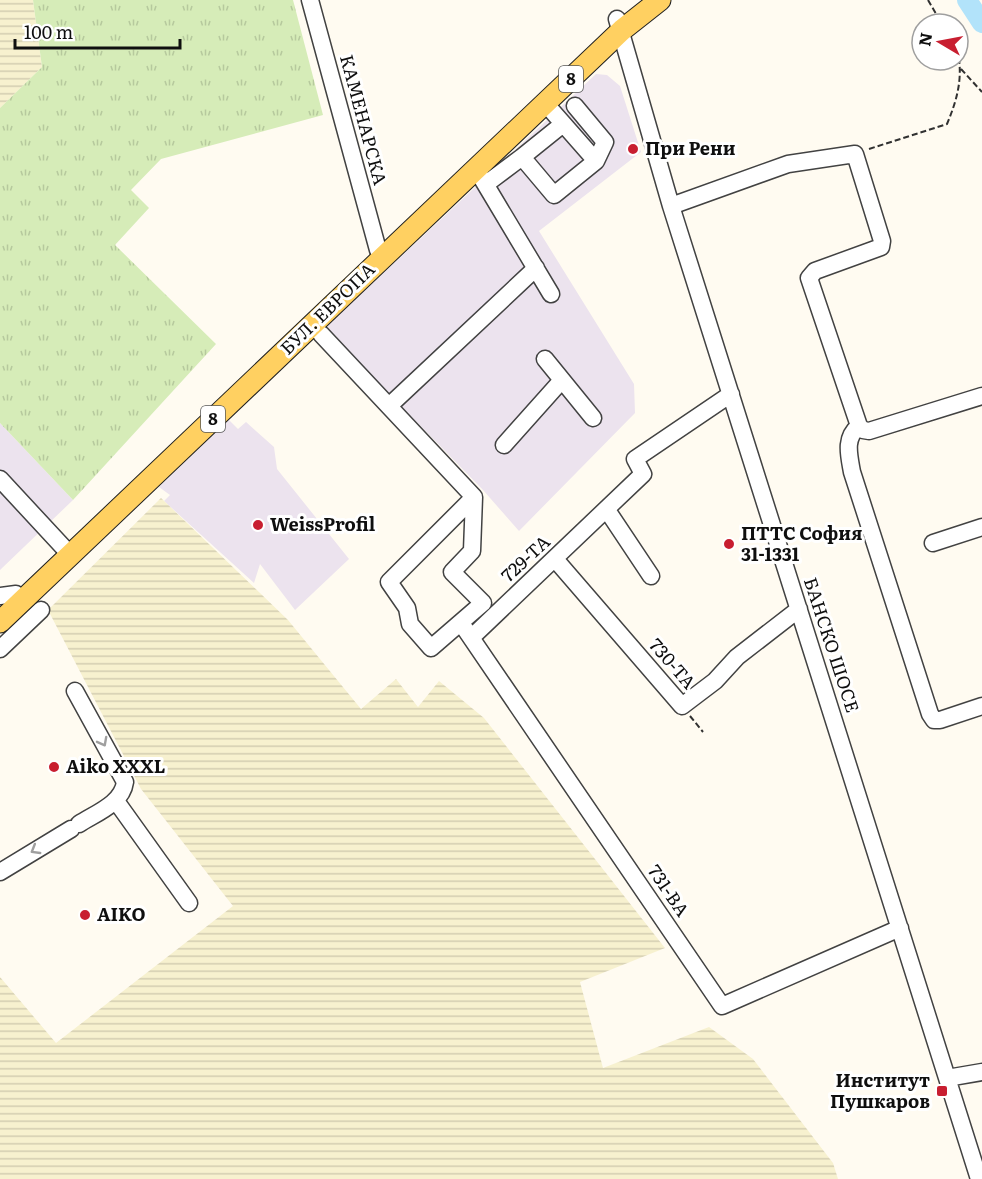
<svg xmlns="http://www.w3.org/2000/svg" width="982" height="1179" font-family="Literata,serif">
<defs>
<pattern id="farmland-rules" width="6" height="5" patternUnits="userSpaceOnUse" patternTransform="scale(1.5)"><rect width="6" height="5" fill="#f7f1cf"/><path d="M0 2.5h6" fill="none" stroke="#d3cdb1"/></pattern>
<pattern id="grass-tufts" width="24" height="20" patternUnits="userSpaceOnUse" patternTransform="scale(1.5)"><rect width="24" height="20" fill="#d6ecb8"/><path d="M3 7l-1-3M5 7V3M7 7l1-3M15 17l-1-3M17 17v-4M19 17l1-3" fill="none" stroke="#b6c99d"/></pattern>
</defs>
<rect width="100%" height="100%" fill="#fffbf1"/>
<path fill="#ece3ee" d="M596,74L607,75L620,86L641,152L539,231L634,384L635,413L519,531L483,490L325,328Z
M229,420L238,429L246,422L274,447L277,469L349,559L295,610L260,564L254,583L164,501L170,495L159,487Z
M0,423L73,500L0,570Z"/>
<path fill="url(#farmland-rules)" d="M0,0H33L42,67L0,108Z
M161,498L288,620L361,709L396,679L418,707L439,681L484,718L665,948L580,982L603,1068L709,1027L753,1059L833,1163L838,1179H0V977L56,1043L233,906L141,789L48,610Z"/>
<path fill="url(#grass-tufts)" d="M33,0H293L323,115L161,159L131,190L149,208L115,245L216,344L73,500L0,423V108L42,67Z"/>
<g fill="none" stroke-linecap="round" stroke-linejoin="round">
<path stroke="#b2e3fa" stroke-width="20" d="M967,0L982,23"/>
<g stroke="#424242" stroke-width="19">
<path id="minor" d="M310,0L378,250
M617,19L671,206L979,1179
M545,103L596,161
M522,157L563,124
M481,177L551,294
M486,184L522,157L554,195L596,161L605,142L575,106
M671,206L788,164L855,154L882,241L881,247L815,271L809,278L859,426L863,430L869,431L982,396
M321,334L474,497L472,551L452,572L483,603L431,648L410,624L407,608L389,582L474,497
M545,359L593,418
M389,406L536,268
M859,426C844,438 849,455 852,472L930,714L934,720H940L982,706
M504,445L562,380
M0,479L64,548
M607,510L651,576
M933,543L982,527
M555,559L682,706L715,681L737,657L799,609
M0,596L16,594
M461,623L722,1006L900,928
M472,637L643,474L635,459L731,394
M0,649L41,610
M75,691L125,782C122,804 96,813 79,824
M116,801L189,903
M0,872L71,829
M947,1078L982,1072"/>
</g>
<g stroke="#202020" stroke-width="23">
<path id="major" d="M0,622L622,30L660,0"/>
</g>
<path stroke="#313131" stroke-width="2" stroke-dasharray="6 3" stroke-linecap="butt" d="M928,0L942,24
M961,69L982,92
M869,149L947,124C957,100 963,79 958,53
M690,716L703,732"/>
<use href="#minor" stroke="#fff" stroke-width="16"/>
<use href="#major" stroke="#ffd061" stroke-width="21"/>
</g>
<defs><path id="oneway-chevron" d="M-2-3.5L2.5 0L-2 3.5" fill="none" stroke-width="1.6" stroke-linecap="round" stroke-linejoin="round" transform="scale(1.5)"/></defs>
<g stroke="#9f9f9f">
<use href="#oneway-chevron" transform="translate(103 742) rotate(62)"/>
<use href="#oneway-chevron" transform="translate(35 850) rotate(149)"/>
</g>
<g fill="#c81e30" stroke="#fff" stroke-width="2">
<circle cx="633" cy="149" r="6"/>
<circle cx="258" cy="525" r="6"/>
<circle cx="729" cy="544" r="6"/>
<circle cx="54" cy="767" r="6"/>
<circle cx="85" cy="915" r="6"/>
<rect x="936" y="1085" width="12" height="12" rx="3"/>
</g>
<g text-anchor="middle" stroke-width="6" stroke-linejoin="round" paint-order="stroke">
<g fill="#fff" stroke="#575757" stroke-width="1.5">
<rect x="559" y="66" width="24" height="26" rx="4.5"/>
<rect x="201" y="406" width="24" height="26" rx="4.5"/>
</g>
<g font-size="16" font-weight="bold" fill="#0f0f0f">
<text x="571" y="85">8</text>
<text x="213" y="425">8</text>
</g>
<g font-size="18" fill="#0f0f0f" stroke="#fff">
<text transform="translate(363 120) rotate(75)" y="6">КАМЕНАРСКА</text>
<text transform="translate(328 309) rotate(-44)" y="6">БУЛ. ЕВРОПА</text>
<text transform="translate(526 559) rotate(-43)" y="6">729-ТА</text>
<text transform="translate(831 645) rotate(72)" y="6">БАНСКО ШОСЕ</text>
<text transform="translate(672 664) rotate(49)" y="6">730-ТА</text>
<text transform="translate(668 891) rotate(56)" y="6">731-ВА</text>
</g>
<g font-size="18" font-weight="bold" fill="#0f0f0f" stroke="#fff" text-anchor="start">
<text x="645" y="155">При Рени</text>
<text x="270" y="531">WeissProfil</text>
<text x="741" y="540">ПТТС София<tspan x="741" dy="21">31-1331</tspan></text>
<text x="66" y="773">Aiko XXXL</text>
<text x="97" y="921">AIKO</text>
<text x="930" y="1087" text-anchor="end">Институт<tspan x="930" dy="21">Пушкаров</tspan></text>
</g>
</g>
<g transform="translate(940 42) rotate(280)"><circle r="28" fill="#ffffff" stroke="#9f9f9f" stroke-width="1.5"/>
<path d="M0-4.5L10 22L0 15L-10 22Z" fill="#c81e30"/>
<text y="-9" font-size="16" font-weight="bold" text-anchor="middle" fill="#0f0f0f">N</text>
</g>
<path d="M15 39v9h165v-9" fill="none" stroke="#0f0f0f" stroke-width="3"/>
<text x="24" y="39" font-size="18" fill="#0f0f0f" stroke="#ffffff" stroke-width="4.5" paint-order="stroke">100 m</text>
</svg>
